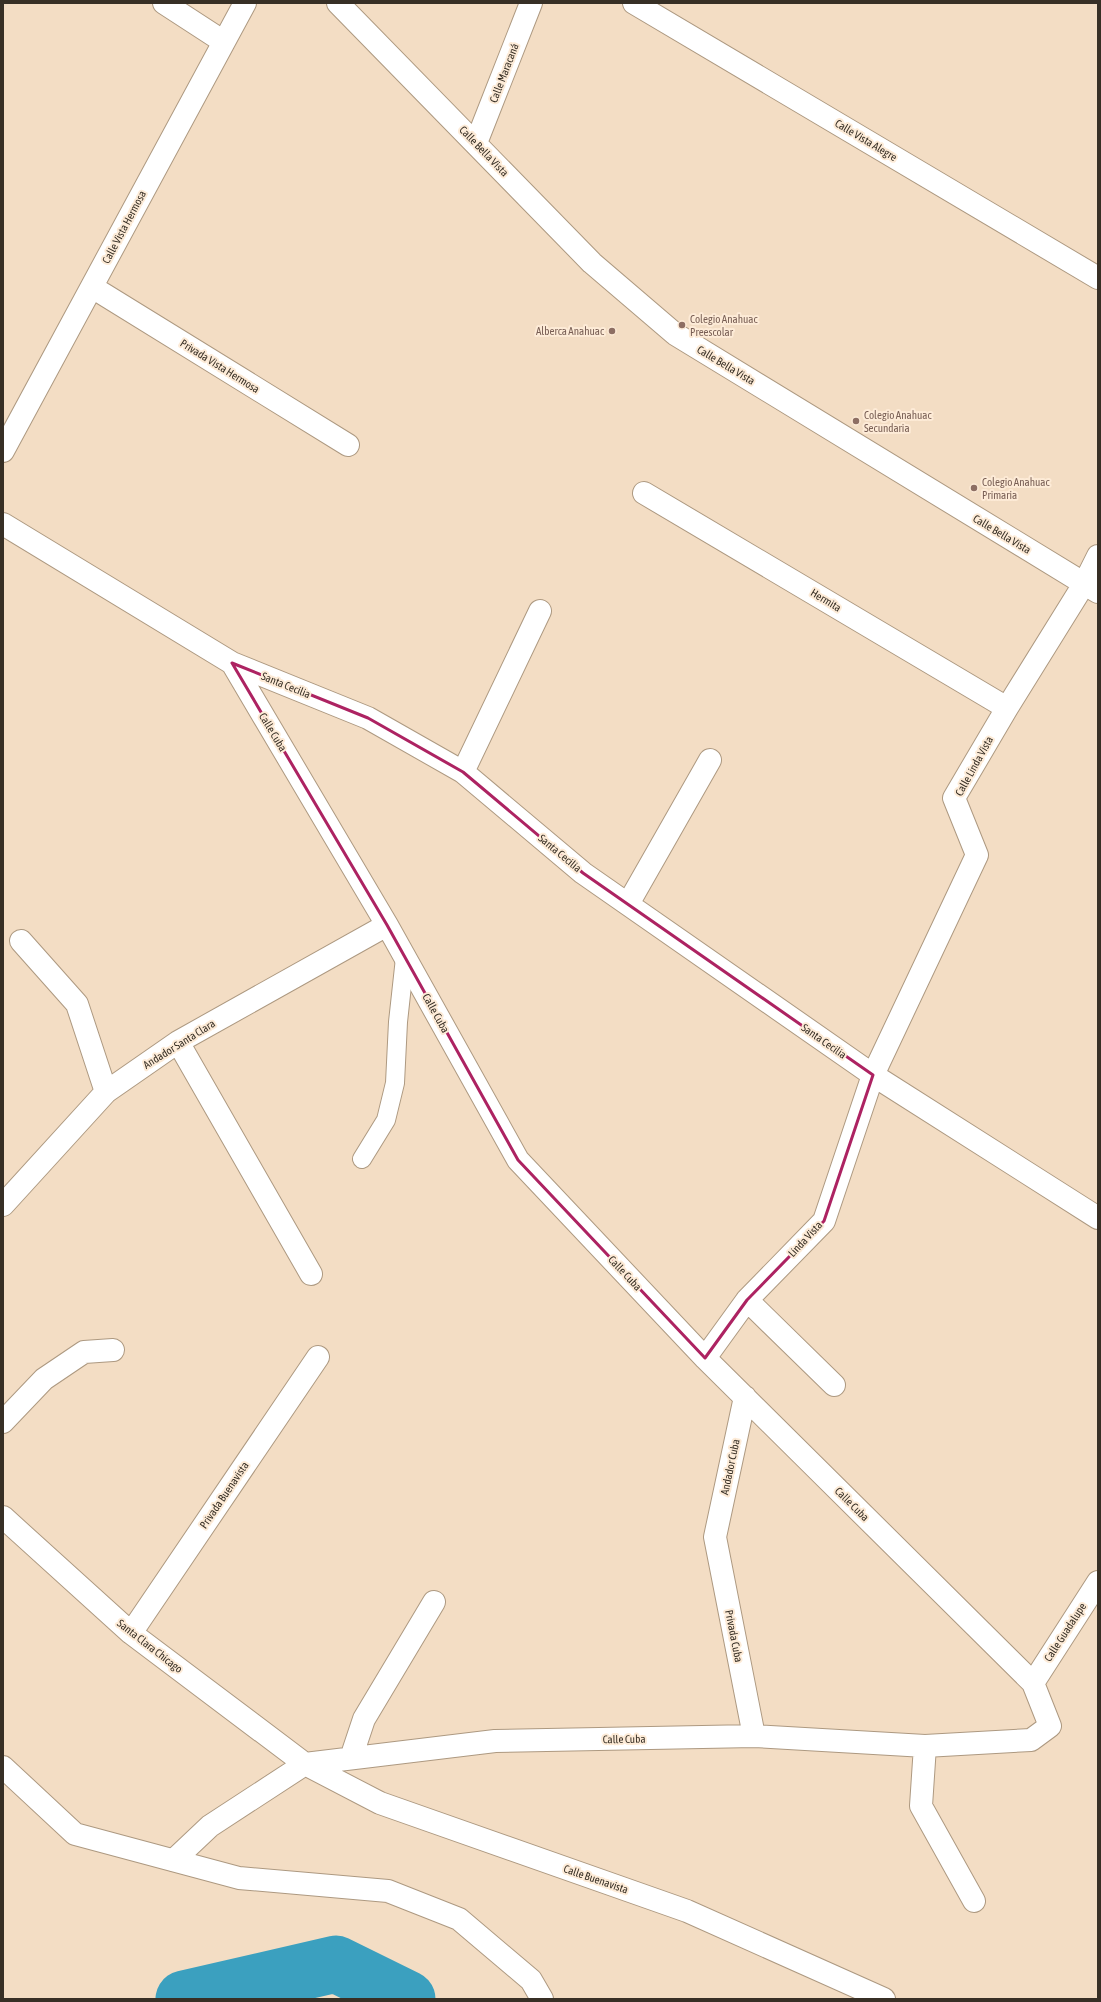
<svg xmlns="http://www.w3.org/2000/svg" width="1101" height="2002" font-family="'Asap Condensed',sans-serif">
<rect width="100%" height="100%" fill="#f3ddc4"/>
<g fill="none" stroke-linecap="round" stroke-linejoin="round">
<path stroke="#3ba0bf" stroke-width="57" d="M184,1999L336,1964L407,1999"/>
<g stroke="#ad9981" stroke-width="20">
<path id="service" d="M362,1159L386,1120L395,1083L398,1022L405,958"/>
</g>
<g stroke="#ad9981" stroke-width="24">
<path id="minor" d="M164,3L224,42
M338,3L592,263L675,334L1098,592
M634,3L1098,278
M476,143L531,3
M92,287L348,445
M3,451L245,3
M644,493L1007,708
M3,524L232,663L368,718L463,772L583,873L873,1075L1098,1218
M463,772L540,611
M628,904L710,760
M21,941L77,1004L106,1092
M178,1042L311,1274
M3,1205L106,1092L178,1042L387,925
M747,1300L834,1385
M705,1358L747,1300L824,1221L873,1075L977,855L954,798L1007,708L1084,584L1098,556
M745,1397L715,1537L754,1736
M3,1422L44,1379L84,1352L113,1350
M3,1517L131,1633L305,1764L380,1803L687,1911L884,1999
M131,1633L318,1357
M1033,1683L1098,1582
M925,1746L921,1806L974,1901
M351,1758L364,1719L434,1602
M174,1860L210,1826L305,1764L495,1741L754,1736L925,1746L1031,1740L1050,1726L1033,1683L705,1358L518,1160L387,925L232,663"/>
</g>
<g stroke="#ad9981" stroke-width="24">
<path id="tertiary" d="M3,1767L75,1834L239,1878L388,1891L459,1919L531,1980L542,1999"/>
</g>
<use href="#service" stroke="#fff" stroke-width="18"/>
<use href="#minor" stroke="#fff" stroke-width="22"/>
<use href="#tertiary" stroke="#fff" stroke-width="22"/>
</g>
<path fill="none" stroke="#ad2362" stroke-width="3" stroke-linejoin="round" d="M232,663L368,718L463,772L583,873L873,1075L824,1221L747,1300L705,1358L518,1160L387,925Z"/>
<g fill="#8d6e63" stroke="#fdebd7" stroke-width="1.5">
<circle cx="682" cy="325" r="4"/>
<circle cx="612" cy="331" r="4"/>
<circle cx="856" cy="421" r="4"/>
<circle cx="974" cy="488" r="4"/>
</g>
<g text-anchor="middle" stroke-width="4" stroke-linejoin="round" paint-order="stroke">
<g font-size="11" fill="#372f25" stroke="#fdebd7">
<text transform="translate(504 73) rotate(-69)" y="4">Calle Maracaná</text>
<text transform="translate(866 140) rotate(31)" y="4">Calle Vista Alegre</text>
<text transform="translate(484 151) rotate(46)" y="4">Calle Bella Vista</text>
<text transform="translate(124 227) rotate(-62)" y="4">Calle Vista Hermosa</text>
<text transform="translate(726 365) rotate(31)" y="4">Calle Bella Vista</text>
<text transform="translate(220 366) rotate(32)" y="4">Privada Vista Hermosa</text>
<text transform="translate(1002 534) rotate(31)" y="4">Calle Bella Vista</text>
<text transform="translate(826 600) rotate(31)" y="4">Hermita</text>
<text transform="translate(286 685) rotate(22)" y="4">Santa Cecilia</text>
<text transform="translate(273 732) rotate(59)" y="4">Calle Cuba</text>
<text transform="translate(974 766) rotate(-61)" y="4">Calle Linda Vista</text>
<text transform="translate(560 853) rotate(40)" y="4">Santa Cecilia</text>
<text transform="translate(436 1013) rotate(61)" y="4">Calle Cuba</text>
<text transform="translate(824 1041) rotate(35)" y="4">Santa Cecilia</text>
<text transform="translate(179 1044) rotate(-32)" y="4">Andador Santa Clara</text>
<text transform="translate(805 1239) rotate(-47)" y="4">Linda Vista</text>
<text transform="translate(625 1273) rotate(47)" y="4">Calle Cuba</text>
<text transform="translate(730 1467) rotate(-78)" y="4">Andador Cuba</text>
<text transform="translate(224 1495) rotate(-56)" y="4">Privada Buenavista</text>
<text transform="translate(852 1504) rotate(45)" y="4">Calle Cuba</text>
<text transform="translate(1065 1632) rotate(-57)" y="4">Calle Guadalupe</text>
<text transform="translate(734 1636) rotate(79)" y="4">Privada Cuba</text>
<text transform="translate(150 1646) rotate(38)" y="4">Santa Clara Chicago</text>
<text transform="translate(624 1739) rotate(-1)" y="4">Calle Cuba</text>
<text transform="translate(596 1879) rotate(19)" y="4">Calle Buenavista</text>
</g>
<g font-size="11" fill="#785e54" stroke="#fdebd7" text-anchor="start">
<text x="690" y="323">Colegio Anahuac<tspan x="690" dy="13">Preescolar</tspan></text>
<text x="604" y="335" text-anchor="end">Alberca Anahuac</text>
<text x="864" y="419">Colegio Anahuac<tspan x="864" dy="13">Secundaria</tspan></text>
<text x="982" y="486">Colegio Anahuac<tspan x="982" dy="13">Primaria</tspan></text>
</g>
</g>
<rect width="1101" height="2002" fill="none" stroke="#372f25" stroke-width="8"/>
</svg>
